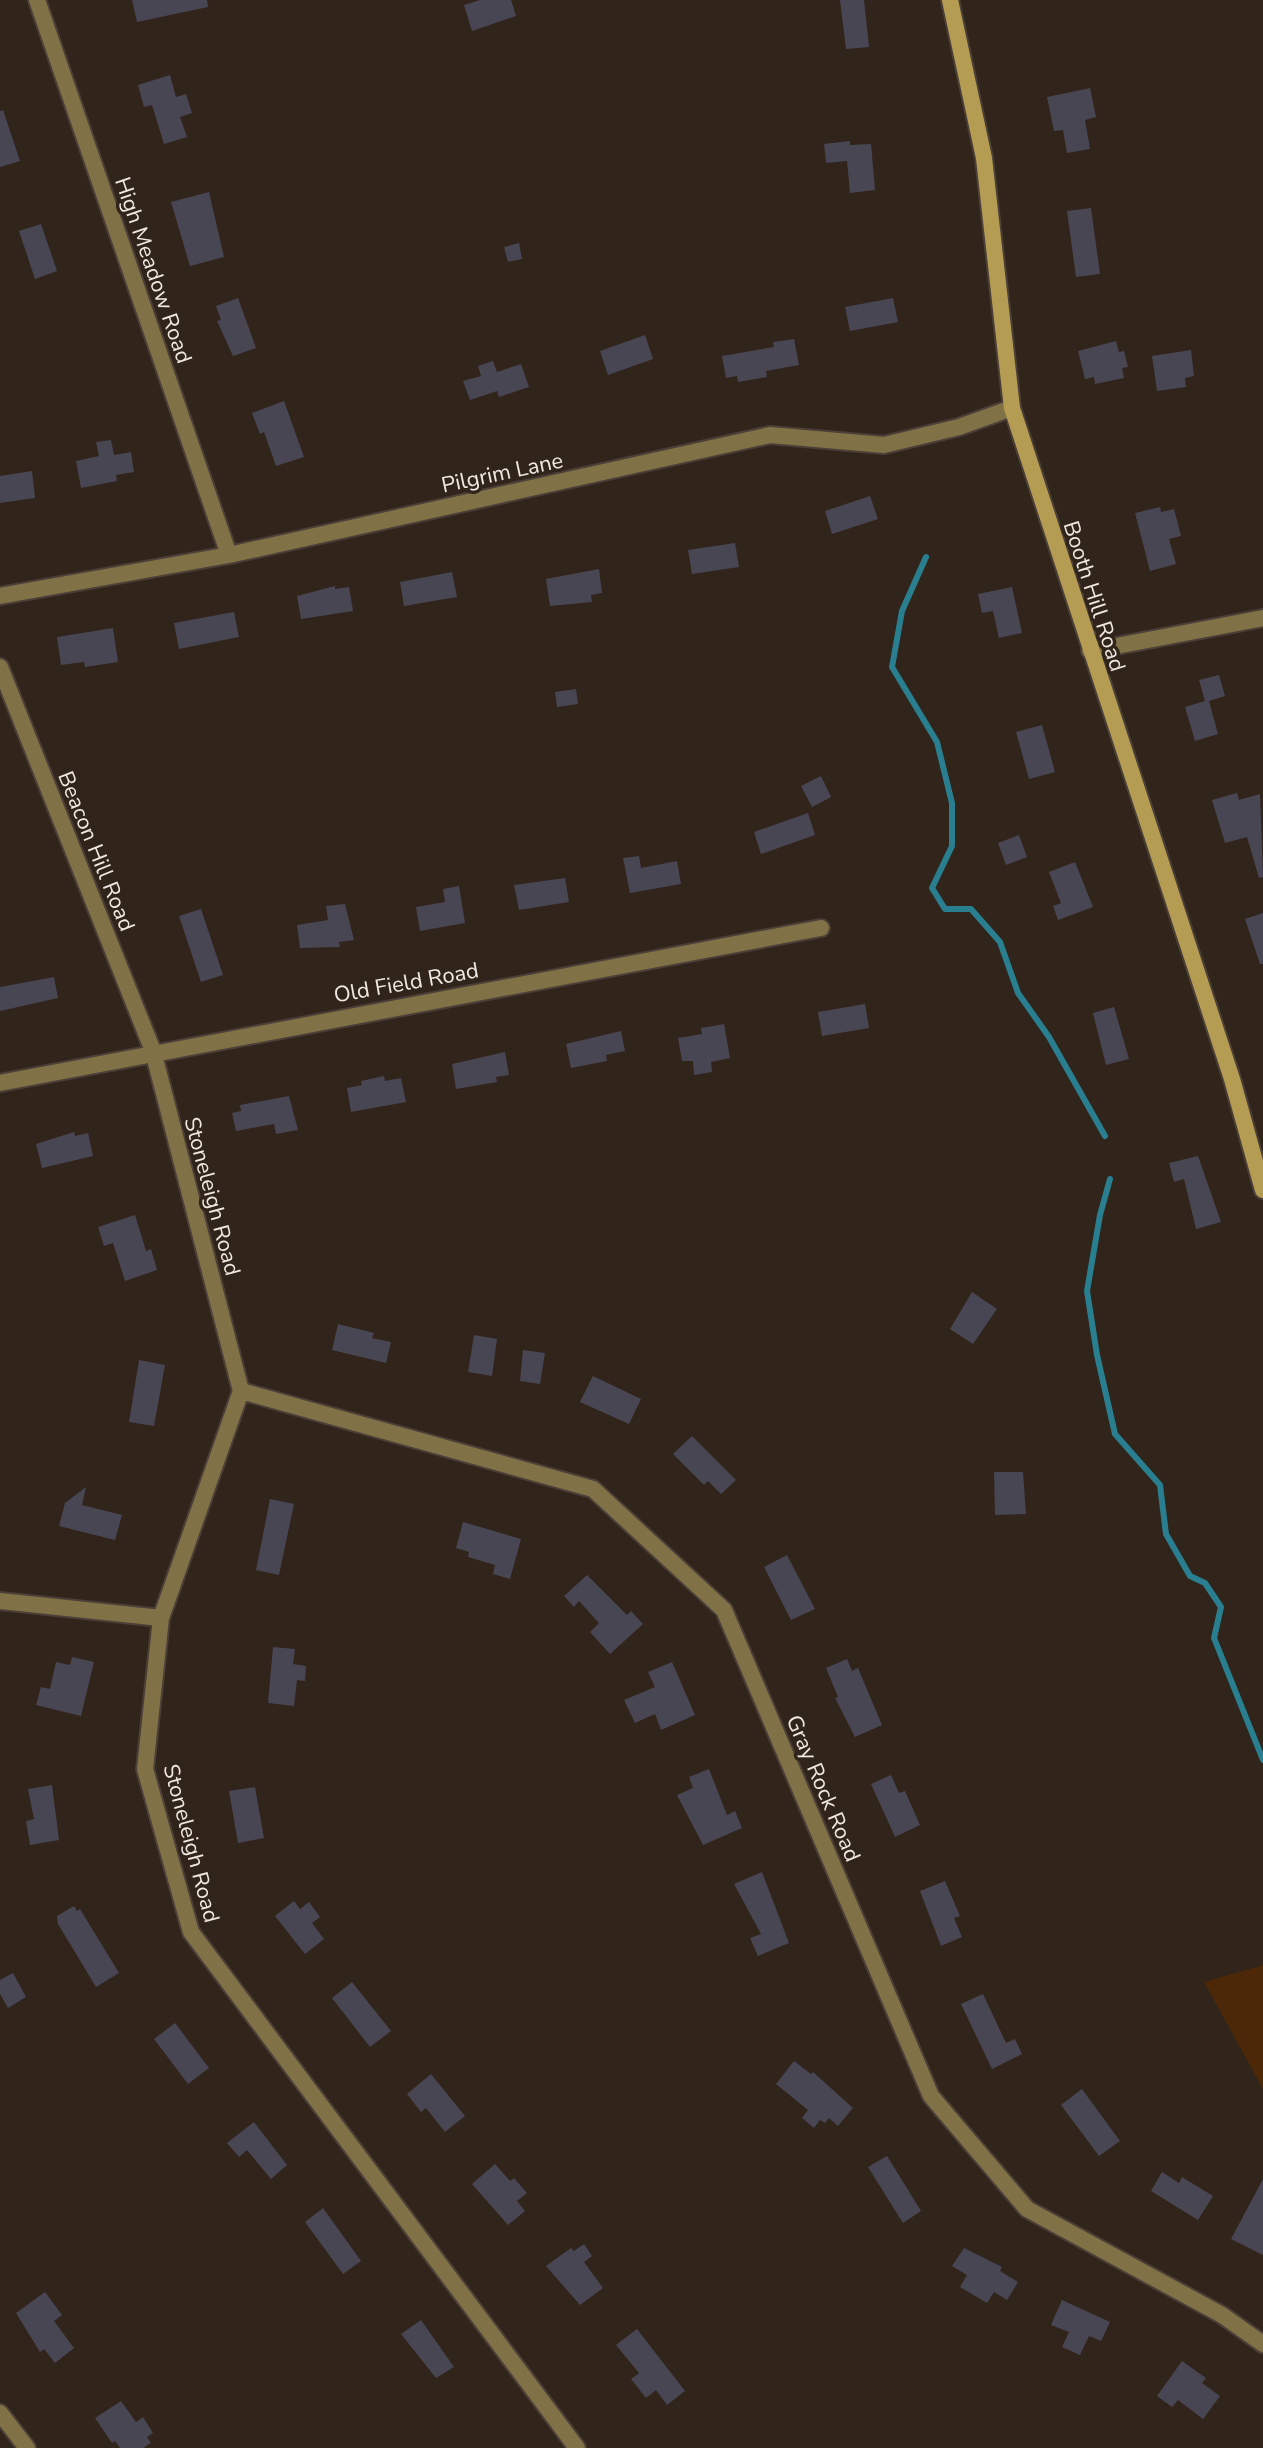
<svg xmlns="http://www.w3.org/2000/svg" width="1263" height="2448" font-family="'Nunito Sans',sans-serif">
<rect width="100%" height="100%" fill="#30241b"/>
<path fill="#4c2808" d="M1263,1965V2089L1204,1982Z"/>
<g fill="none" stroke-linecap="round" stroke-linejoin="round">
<path stroke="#297f8f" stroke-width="6" d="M926,557L902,611L892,667L937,742L952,803V846L932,888L945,909H971L1000,942L1018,993L1049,1037L1105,1136
M1110,1179L1100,1215L1087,1291L1097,1355L1115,1434L1160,1485L1166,1534L1190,1576L1205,1583L1221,1607L1214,1638L1263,1760"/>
</g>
<path fill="#494654" d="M132,0H207L208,7L137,22Z
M480,0H511L516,16L472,31L464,5Z
M840,0H864L869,47L846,49Z
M170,75L176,97L186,94L192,113L180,117L187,137L164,144L152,105L144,107L138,85Z
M1090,88L1096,117L1085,120L1090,149L1067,153L1063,130L1054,131L1047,97Z
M3,110L20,161L0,167V111Z
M850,141V145L871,144L875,190L850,193L847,161L826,163L824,144Z
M209,192L224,257L190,266L171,202Z
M1091,208L1100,274L1076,277L1067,211Z
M41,224L57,271L35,279L19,231Z
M519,243L522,259L508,262L504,247Z
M238,298L256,348L233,356L217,321L221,320L216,306Z
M893,298L898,322L850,331L845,307Z
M645,335L653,359L608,375L600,351Z
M794,339L799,365L766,371L767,377L738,382L737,376L726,378L722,356L774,347L773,342Z
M1116,341L1119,352L1124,351L1128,367L1122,368L1124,378L1095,384L1094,377L1085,379L1078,351Z
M1191,350L1194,376L1185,378L1186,387L1157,391L1152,356Z
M493,361L497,372L521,364L529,387L499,397L497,391L470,400L463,381L481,376L478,366Z
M284,401L304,457L276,466L264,432L260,434L252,413Z
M111,440L114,455L131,452L134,472L116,475L117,481L81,488L76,461L99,456L96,442Z
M32,471L35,498L0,503V476Z
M870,496L878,519L832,534L825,511Z
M1160,507L1161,512L1174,509L1181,536L1169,539L1176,564L1150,571L1135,513Z
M735,543L739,567L692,574L688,550Z
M599,569L602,593L591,595L592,602L550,606L546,579Z
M452,572L457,597L404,606L400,582Z
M335,586V589L349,587L353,611L301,619L297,596Z
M1012,587L1022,633L999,638L993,611L982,613L978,594Z
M234,612L239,637L179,649L174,623Z
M113,628L118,662L85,667L84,662L61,665L57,637Z
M1219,675L1225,696L1209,701L1218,734L1195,741L1185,707L1205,701L1199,680Z
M576,689L578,704L557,707L555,692Z
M1042,725L1055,772L1029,779L1016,732Z
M821,776L831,797L812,807L801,786Z
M1237,793L1239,800L1260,794L1263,877L1259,878L1247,837L1225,843L1212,800Z
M808,813L815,835L761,854L754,832Z
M1019,835L1027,857L1006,865L998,843Z
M639,856L641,868L677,861L681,884L630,893L623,858Z
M1075,862L1093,907L1058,920L1053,906L1061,903L1049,872Z
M565,878L569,902L519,910L514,885Z
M459,886L465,923L420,931L416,907L445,902L443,889Z
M345,904L354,940L339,942L340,947L300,948L297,925L328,920L326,906Z
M201,909L223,975L201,982L179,916Z
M1263,913V964H1260L1245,919Z
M54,977L58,998L0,1011V987Z
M865,1004L869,1028L822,1036L818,1012Z
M1114,1007L1129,1059L1106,1065L1093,1013Z
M724,1024L730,1058L711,1062L712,1072L694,1075L693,1061H682L678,1038L702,1034L701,1028Z
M621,1031L625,1051L606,1055L607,1061L571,1068L566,1044Z
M505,1052L509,1075L496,1077L497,1082L456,1089L452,1064Z
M384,1076L385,1081L401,1078L406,1102L351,1112L347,1088L362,1085L361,1081Z
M289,1096L298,1130L276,1134L274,1124L236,1131L232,1113L241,1111L240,1105Z
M74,1132L75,1136L88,1133L93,1156L42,1168L36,1144Z
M1198,1156L1221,1222L1196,1229L1184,1179L1174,1182L1169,1163Z
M135,1215L146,1251L151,1249L157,1270L125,1281L113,1243L104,1246L98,1227Z
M972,1292L997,1309L973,1344L950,1329Z
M338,1324L374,1333L372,1338L391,1342L386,1363L332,1350Z
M474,1335L497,1339L492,1376L468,1372Z
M523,1350L545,1353L540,1384L520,1381Z
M139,1360L165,1365L154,1426L129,1422Z
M593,1376L641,1399L629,1424L580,1402Z
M692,1436L736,1480L721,1494L708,1481L704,1485L673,1454Z
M994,1472H1023L1026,1514L995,1515Z
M86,1487L82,1505L122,1515L115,1540L59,1526L65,1503Z
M270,1499L294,1504L279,1575L256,1570Z
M463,1522L521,1539L510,1579L493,1574L495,1565L468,1557L469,1552L456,1548Z
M787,1555L815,1609L791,1620L764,1567Z
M587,1575L627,1615L631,1611L643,1624L610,1654L590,1632L599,1623L579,1601L574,1607L564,1596Z
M273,1647L295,1649L293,1664L306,1666L305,1681L297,1680L294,1706L268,1703Z
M72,1657L94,1662L81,1716L36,1705L41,1687L50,1689L56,1662L70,1665Z
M847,1659L852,1671L858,1668L882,1725L855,1737L835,1698L838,1697L826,1668Z
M672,1662L695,1715L661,1730L655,1714L635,1723L624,1700L655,1687L648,1672Z
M709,1769L727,1815L735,1811L742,1828L703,1845L677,1795L693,1788L689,1777Z
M891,1775L899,1793L905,1791L920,1825L895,1837L871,1784Z
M52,1785L59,1840L30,1845L26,1821L34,1819L28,1789Z
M255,1787L264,1838L238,1843L229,1791Z
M762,1872L789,1943L758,1956L750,1938L761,1934L734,1884Z
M945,1881L960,1916L954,1918L962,1937L941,1946L920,1891Z
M294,1901L300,1909L309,1902L320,1917L312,1923L324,1939L305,1954L275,1916Z
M74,1906L77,1911L80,1909L119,1973L96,1987L58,1924L57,1916Z
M13,1973L26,1997L8,2008L0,1994V1980Z
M352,1982L391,2031L370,2047L332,1998Z
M983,1994L1006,2043L1015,2039L1022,2054L992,2069L961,2004Z
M175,2023L209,2068L188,2084L154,2039Z
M794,2061L811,2074L813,2072L853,2108L838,2126L829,2118L825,2123L820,2120L814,2128L802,2118L808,2110L776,2084Z
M431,2074L465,2116L445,2132L426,2108L421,2112L407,2094Z
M1082,2089L1120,2141L1099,2156L1061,2105Z
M254,2122L287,2165L271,2179L247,2150L239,2157L227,2143Z
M887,2156L921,2211L903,2223L868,2167Z
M495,2164L510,2181L514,2178L527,2193L517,2201L525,2211L508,2225L472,2184Z
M1162,2172L1179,2183L1182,2177L1213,2196L1198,2220L1151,2191Z
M1263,2179V2255L1231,2239Z
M323,2208L361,2261L343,2274L305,2222Z
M584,2244L592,2256L584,2262L603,2288L580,2305L546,2266L571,2248L574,2251Z
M964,2248L1002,2267L1000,2271L1018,2282L1007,2300L994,2292L987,2303L960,2287L967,2275L952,2266Z
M45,2292L62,2315L54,2321L74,2348L55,2363L44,2349L40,2352L16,2313Z
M1062,2300L1110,2322L1101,2341L1089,2336L1080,2355L1062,2347L1069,2332L1051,2325Z
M421,2320L454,2367L436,2378L401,2334Z
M637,2329L685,2391L667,2405L656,2390L646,2398L631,2379L639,2373L616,2345Z
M1182,2361L1206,2378L1202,2383L1220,2396L1203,2419L1178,2400L1172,2407L1157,2396Z
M121,2401L136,2422L143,2417L153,2433L147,2437L151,2443L143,2448H120L115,2441L112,2443L95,2418Z"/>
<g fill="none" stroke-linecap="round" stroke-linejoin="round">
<g stroke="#4b3f37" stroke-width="20">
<path id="street" d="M37,0L229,555
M0,596L229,555L770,435L884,445L959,427L1012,408
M1090,651L1263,618
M0,667L153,1051L241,1391L161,1618L145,1769L191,1932L577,2448
M0,1083L821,928
M241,1391L593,1489L724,1610L931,2096L1027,2209L1222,2315L1263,2344
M0,1601L161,1618
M0,2413L27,2448"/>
</g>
<g stroke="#4b3f37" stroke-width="20">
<path id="secondary" d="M950,0L984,158L1012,408L1232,1079L1263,1190"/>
</g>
<use href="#street" stroke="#807246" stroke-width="16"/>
<use href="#secondary" stroke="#b49d53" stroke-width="16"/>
</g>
<g text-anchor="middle" stroke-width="7" stroke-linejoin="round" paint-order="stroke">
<g font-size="22" fill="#f0e8e2" stroke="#30241b">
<text transform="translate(154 270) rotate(71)" y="8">High Meadow Road</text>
<text transform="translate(502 472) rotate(-12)" y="8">Pilgrim Lane</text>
<text transform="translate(1095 596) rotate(72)" y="8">Booth Hill Road</text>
<text transform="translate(97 851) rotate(68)" y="8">Beacon Hill Road</text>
<text transform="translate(406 982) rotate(-10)" y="8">Old Field Road</text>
<text transform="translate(213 1196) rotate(75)" y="8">Stoneleigh Road</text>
<text transform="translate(824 1788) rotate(67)" y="8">Gray Rock Road</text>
<text transform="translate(192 1843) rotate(75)" y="8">Stoneleigh Road</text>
</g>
</g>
</svg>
